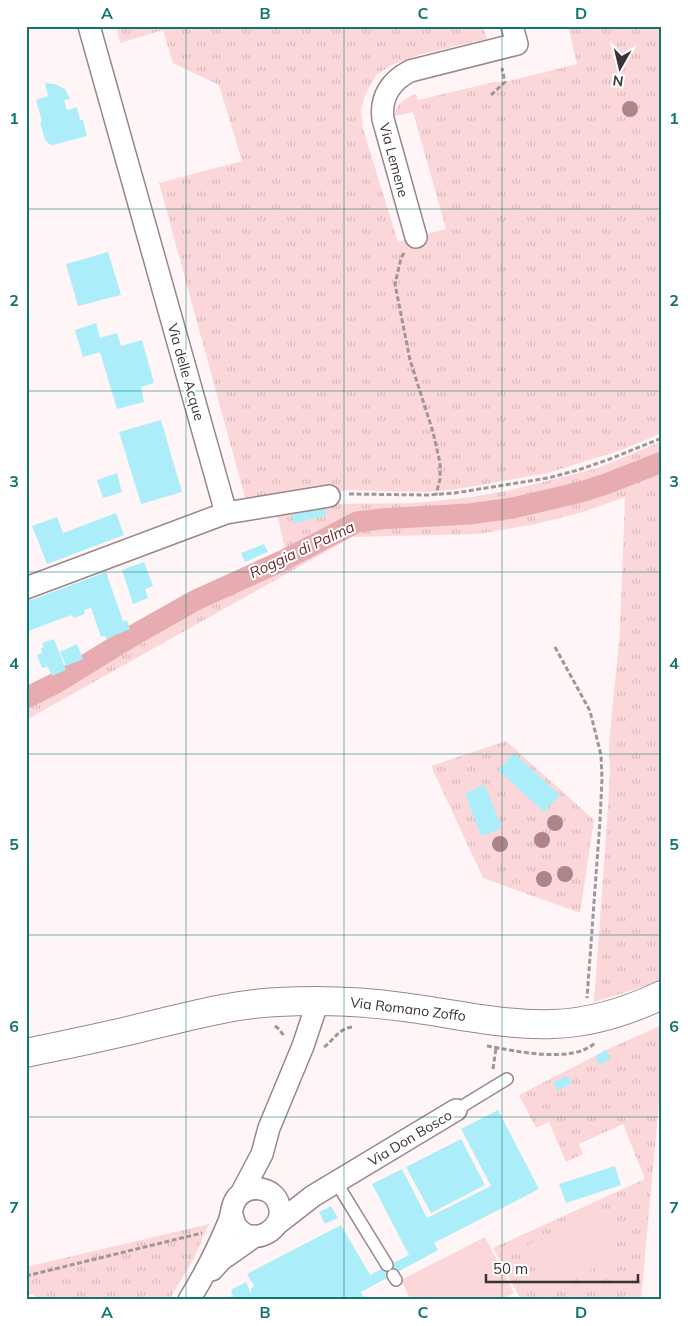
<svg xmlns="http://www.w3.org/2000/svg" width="688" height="1326" font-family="Mulish,sans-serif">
<defs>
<pattern id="grass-tufts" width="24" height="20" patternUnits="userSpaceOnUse" patternTransform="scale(1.25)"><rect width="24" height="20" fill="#fcd7d9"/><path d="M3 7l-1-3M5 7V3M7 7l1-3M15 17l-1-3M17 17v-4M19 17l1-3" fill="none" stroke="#d9b9bb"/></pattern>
</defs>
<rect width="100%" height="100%" fill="#fff5f6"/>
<path fill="url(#grass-tufts)" d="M116,26H483L487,39L421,54L394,64L377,74L366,93L361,109L363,129L398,242L446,229L413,112L395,116C395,104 406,98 416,94L418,100L494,82H505L577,64L568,26H662V433L621,450L548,473L458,489L428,492L348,490L247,505L159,183L242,161L219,85L173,63L163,30L120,43Z
M662,441V454C593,485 519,502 445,510C415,513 382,507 354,517C347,520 340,524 334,528C318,536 302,545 286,553L277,515L329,504L416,503L472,497L511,490L598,468Z
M662,465V981L594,1002L607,822L610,772L609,744L620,631L625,497L583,512L536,524L478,534L352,537L26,720V704L141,637L354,528L515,514L611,488Z
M506,741L594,820L580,913L483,878L431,766Z
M662,1025V1070L641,1300H521L493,1248L645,1179L623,1124L579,1144L583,1154L566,1162L549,1122L536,1128L519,1095L595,1056L599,1064L610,1059L606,1050Z
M209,1224L193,1260L169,1300H35L34,1294L26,1296V1267Z"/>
<path fill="#fcd7d9" d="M601,1211L621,1256L545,1290L525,1246Z
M485,1237L514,1293L500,1300H411L401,1280Z"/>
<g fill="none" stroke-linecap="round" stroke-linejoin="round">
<path stroke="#e6acb0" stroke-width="21" d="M26,698L56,683L134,635L196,600L284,560L357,522L380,519L469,514L513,508L581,492L606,484L662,462"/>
</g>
<path fill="#abeefa" d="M45,83L55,84L65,89L70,99L64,100L67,110L77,107L80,120H83L87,136L53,145L49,144L45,140L40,122H42L36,100L48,96Z
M108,252L121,295L78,306L66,264Z
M96,323L100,338L117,333L121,346L142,340L154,383L141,387L144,402L117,409L100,352L83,357L75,330Z
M161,420L182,492L141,504L119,432Z
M117,473L122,492L103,498L97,480Z
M325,507L326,516L293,523L291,513Z
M116,513L124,535L47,564L32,526L57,517L63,533Z
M264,544L268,552L245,562L241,553Z
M144,562L153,586L145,589L148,598L133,604L122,570Z
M106,572L123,621L127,620L130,629L106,639L105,636L101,637L91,608L84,610L85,614L73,618L72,615L63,618L26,632V602Z
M54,639L66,670L52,676L48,667L42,668L37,655L42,653L41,648L44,647L42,643Z
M77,644L83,659L66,666L60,652Z
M514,753L560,795L544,812L498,770Z
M485,785L502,828L481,836L465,793Z
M606,1050L611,1059L599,1065L595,1056Z
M567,1075L572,1083L558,1091L553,1083Z
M498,1110L539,1189L434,1243L438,1250L361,1292L365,1300H234L231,1290L246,1282L251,1294V1289L254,1286L247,1274L341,1225L370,1275L409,1255L372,1184L402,1169L427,1218L491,1186L461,1129Z
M461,1139L485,1185L431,1213L406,1167Z
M615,1166L621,1185L566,1203L559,1184Z
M331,1206L338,1218L325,1224L319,1212Z"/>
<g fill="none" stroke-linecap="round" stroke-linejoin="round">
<g stroke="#9a8687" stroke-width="14">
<path id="service" d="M456,1110L507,1079
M336,1182L387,1265
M393,1275L396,1280"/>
</g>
<g stroke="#9a8687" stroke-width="24">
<path id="minor" d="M416,237L383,119C380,97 391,81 410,71L517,44L512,26
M226,513L329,496
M26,588L226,513L89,26
M242,1192L262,1154L269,1128L303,1046L318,1001
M277,1224L313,1196L456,1110
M212,1270L221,1260L255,1236
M189,1300C204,1276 217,1250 228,1224C232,1216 231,1206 236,1199C247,1183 274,1186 279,1205C287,1230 251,1249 236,1226C234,1223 233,1218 232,1215"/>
</g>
<g stroke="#9a8687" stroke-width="30">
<path id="tertiary" d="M26,1053C68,1044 110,1036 152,1025C194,1015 234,1004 278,1002C320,1000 361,1001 403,1007C452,1013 503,1026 553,1024C591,1023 628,1011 662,995"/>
</g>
<path stroke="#9f9696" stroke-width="3" stroke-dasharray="5 2.5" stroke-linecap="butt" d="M491,95L505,82L502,68
M404,253L401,258L395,284L410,360L433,432L440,463V479L436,495
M349,494L428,495L455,493L548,478L578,470L610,459L662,438
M555,647L590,711L601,755L602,779L600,821L587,998
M275,1026L279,1029L284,1036
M487,1046C516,1051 572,1064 595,1043
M324,1047C334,1040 338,1029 352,1027
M493,1069L496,1048
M26,1276L202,1233"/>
<use href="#service" stroke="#fff" stroke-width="11"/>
<use href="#minor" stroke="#fff" stroke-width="21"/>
<use href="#tertiary" stroke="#fff" stroke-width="28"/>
</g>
<g fill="#ae8389">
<circle cx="630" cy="109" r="8"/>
<circle cx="555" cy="823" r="8"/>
<circle cx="542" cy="840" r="8"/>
<circle cx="500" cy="844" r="8"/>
<circle cx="565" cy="874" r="8"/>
<circle cx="544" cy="879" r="8"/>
</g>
<path fill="none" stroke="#0f766e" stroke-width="1" stroke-opacity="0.55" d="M186,26V1300M344,26V1300M502,26V1300M26,209H662M26,391H662M26,572H662M26,754H662M26,935H662M26,1117H662"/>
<g text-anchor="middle" stroke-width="4" stroke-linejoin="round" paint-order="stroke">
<g font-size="14" fill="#3a3232" stroke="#fff">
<text transform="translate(394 160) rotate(75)" y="5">Via Lemene</text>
<text transform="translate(186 372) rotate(74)" y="5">Via delle Acque</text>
<text transform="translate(408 1009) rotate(7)" y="5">Via Romano Zoffo</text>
<text transform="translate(410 1138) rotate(-31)" y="5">Via Don Bosco</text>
</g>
<g font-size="15" font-style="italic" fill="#6f2933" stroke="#fff">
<text transform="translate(302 550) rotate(-25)" y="5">Roggia di Palma</text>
</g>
</g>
<rect width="688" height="1326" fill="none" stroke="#ffffff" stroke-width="55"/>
<g transform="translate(620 68) rotate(188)" stroke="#ffffff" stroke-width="4" paint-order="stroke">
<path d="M0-4L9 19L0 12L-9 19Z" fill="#3a3232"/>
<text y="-8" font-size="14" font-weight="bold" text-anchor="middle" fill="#3a3232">N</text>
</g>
<path d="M486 1274v8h152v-8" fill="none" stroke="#3a3232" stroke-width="2.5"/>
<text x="493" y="1274" font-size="15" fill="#3a3232" stroke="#ffffff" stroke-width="4" paint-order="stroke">50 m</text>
<rect x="28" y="28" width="632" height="1270" fill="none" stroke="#0f766e" stroke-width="2"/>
<g font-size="16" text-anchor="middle" font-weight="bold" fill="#0f766e">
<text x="107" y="19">A</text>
<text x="265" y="19">B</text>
<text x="423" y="19">C</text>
<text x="581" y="19">D</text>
<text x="14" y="124">1</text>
<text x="674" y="124">1</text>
<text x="14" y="306">2</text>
<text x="674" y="306">2</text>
<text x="14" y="487">3</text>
<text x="674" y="487">3</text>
<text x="14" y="669">4</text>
<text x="674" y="669">4</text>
<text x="14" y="850">5</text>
<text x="674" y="850">5</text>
<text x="14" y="1032">6</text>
<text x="674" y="1032">6</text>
<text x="14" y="1213">7</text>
<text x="674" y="1213">7</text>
<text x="107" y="1318">A</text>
<text x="265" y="1318">B</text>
<text x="423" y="1318">C</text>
<text x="581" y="1318">D</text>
</g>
</svg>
